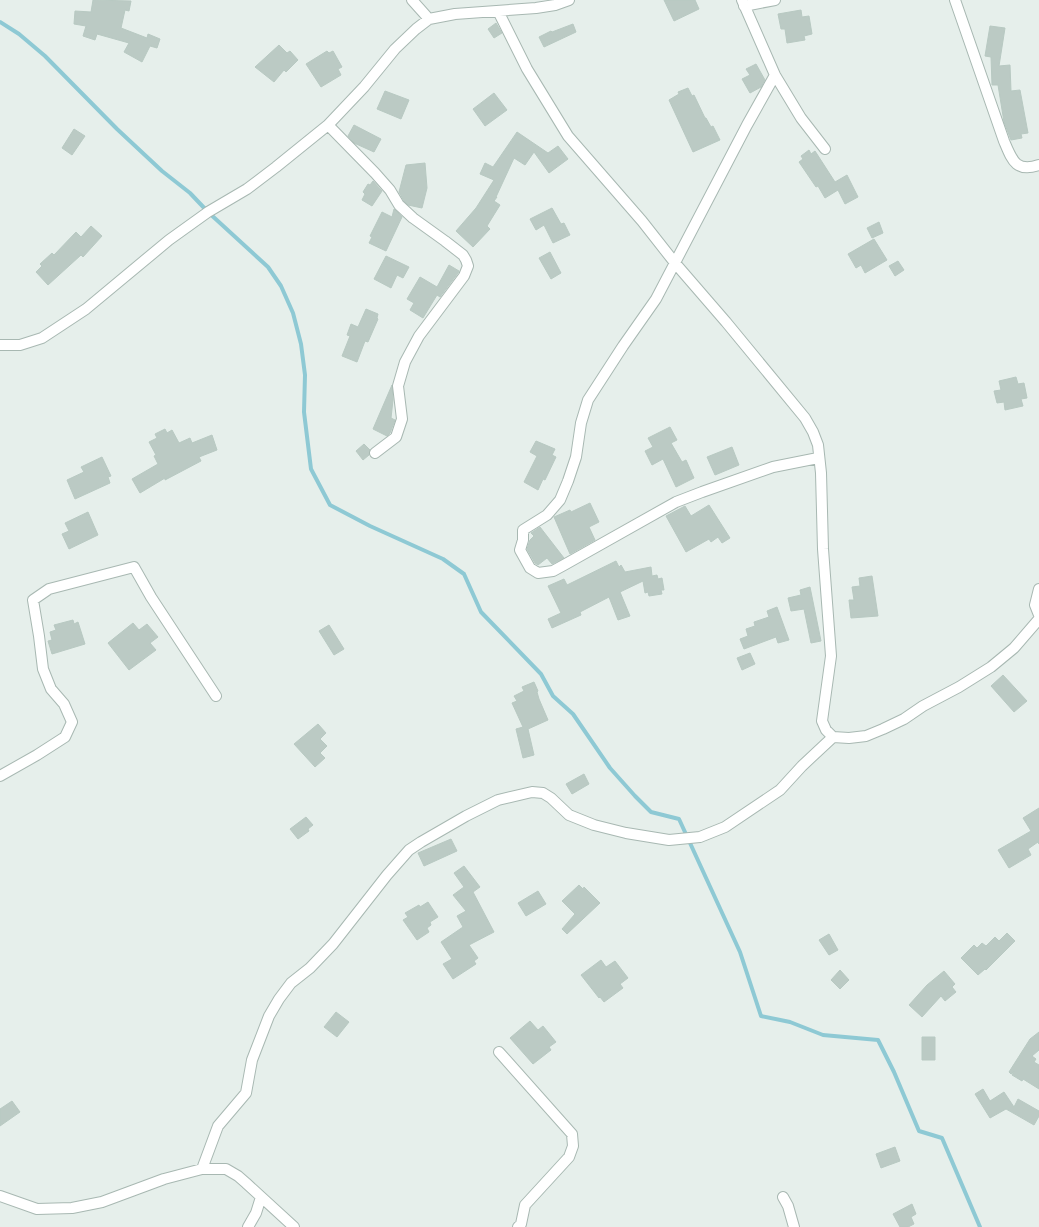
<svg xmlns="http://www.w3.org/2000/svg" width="1039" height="1227" font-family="Ubuntu,sans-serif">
<rect width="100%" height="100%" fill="#e6efeb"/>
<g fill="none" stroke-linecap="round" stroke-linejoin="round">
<path stroke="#8ec9d4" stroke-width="4" d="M0,22L19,34L45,56L117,129L162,171L190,193L208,212L268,267L281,286L293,313L301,344L305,375L304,412
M304,412L311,469L330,505L370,526L443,559L464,574L481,612L541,674L553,696L573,714L610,768L635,796L651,812L679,819L740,952L761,1016L790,1022L823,1035L878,1040L894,1072L919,1131L942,1138L980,1227"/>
</g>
<path fill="#bbcac4" stroke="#b8c9c2" d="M93,0L131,1L129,11L125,10L121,28L147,38L148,34L160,39L157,48L150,46L142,62L124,52L129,43L97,34L95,40L83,36L86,26L74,24L75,11L91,12Z
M664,0H695L699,9L674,21Z
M801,10L802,17L809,16L812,34L804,36L805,40L787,43L785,29H781L778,14Z
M496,23L502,33L494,38L488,29Z
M573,24L576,32L544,47L539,37L551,31L552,32Z
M990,26L1005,28L999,66L1010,65L1011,91L1020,90L1028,133L1021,134L1022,138L1011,140L1004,122L998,85H992L991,57L985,56Z
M279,45L287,53L290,51L298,60L286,72L284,70L274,82L255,67Z
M327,51L329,53L333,51L342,67L338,69L341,75L321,87L306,64Z
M756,64L765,80L761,87L750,93L742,79L750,75L746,69Z
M688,88L692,96L694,95L705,118H706L711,127L713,126L720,140L693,152L669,100L679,94L678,92Z
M385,91L409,100L401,119L377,109Z
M494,93L507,110L485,126L473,109Z
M354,125L381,139L374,152L354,143L348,136Z
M74,129L85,136L72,155L62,148Z
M517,132L548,153L558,146L568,159L549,173L534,152L525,165L514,158L496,197H497L494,201L500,205L487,226L490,229L473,247L456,231L476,208L494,180L480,174L485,163L493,167Z
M809,150L811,154L815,151L835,182L847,175L858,197L845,204L838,190L825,198L818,186L816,187L799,162L803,159L801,156Z
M425,163L427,188L422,208L408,205L404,201L399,192L406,165Z
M373,181L382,191L372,206L362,200L365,194L363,192L368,184L370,185Z
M552,208L561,224L564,223L570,235L553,243L544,225L536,230L530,219Z
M394,209L402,217L386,251L369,243L372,237L370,236L382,212L392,217Z
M879,222L883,233L872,238L867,228Z
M91,226L102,236L83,257L81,255L48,285L36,272L42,266L40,264L52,253L54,255L76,232L81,237Z
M874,239L887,260L865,273L861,265L856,268L848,254Z
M550,252L561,273L551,279L539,258Z
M386,256L409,267L403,278L397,275L391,288L374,279Z
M898,261L904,270L895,276L889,266Z
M449,265L459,271L458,273L440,297L437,295L423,318L410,310L414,303L407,299L420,277L437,287Z
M366,309L378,314L377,318L378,319L368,342L365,341L357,362L342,356L350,336L347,335L351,324L358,327Z
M1016,377L1018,384L1024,383L1027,398L1021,399L1023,406L1005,410L1004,402L997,403L994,391L1001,390L999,381Z
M392,385L393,400L391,418L395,420L390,433L387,436L373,429Z
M670,427L677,440L671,443L682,462L686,460L694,478L676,487L663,459L652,465L645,451L653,447L648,438Z
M165,429L167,433L172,430L179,443L190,438L192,443L212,435L217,450L199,457L201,461L165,480V478L140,493L132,479L158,464L154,456L156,455L149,442L157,438L155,434Z
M536,441L555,449L552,455L556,457L545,480L543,479L538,490L524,482L537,456L530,452Z
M364,444L370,450L369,455L363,460L356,451Z
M732,447L739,465L715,475L707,457Z
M102,457L111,476L108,477L110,483L75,499L67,480L84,472L81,467Z
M590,503L599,522L589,527L595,540L570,554L554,517L570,510L571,512Z
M709,505L730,538L722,543L718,537L711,542L709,539L686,552L666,516L685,506L691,516Z
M88,512L98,535L69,549L62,534L69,531L65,523Z
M540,527L564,558L552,564L547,558L538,565L535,563L527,549L530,540L534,536L531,533Z
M616,561L619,567L621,565L625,572L651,567L652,576L657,575L658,579L662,578L664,590H661L662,594L649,596L648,592L645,593L643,581L620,592L630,616L618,620L609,597L580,612L581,615L552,628L548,619L561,613L548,586L564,579L567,585Z
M872,576L878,616L851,618L849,600H854L852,587L860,586L859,578Z
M810,587L821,641L811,643L804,609L791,611L788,598L801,595L800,590Z
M777,607L789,640L778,643L776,637L744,649L740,639L748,636L746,629L755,626L754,622L769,617L767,611Z
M73,620L74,624L78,622L85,644L52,654L48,641L52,640L50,632L56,630L54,625Z
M133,623L139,630L147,624L158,637L150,643L156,650L129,670L108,643Z
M329,625L344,649L334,655L319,631Z
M750,653L755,664L742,670L737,658Z
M1003,675L1027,701L1014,712L991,686Z
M534,682L538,691L537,692L539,699L548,720L528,729L534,755L523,758L516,729L523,727L512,703L517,701L514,696L524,691L522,687Z
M318,724L326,733L320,739L327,746L320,753L325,758L315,767L294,744Z
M584,774L589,784L572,794L566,784Z
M1039,808V844L1038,842L1028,849L1031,855L1009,868L998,850L1031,831L1023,818Z
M306,817L313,825L308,829L309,831L298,839L290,829Z
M451,839L457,851L424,866L418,853Z
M464,866L480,887L473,892L494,932L469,945L478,958L474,961L476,964L453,979L443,964L452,959L441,942L463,927L457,916L466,911L453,895L464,887L454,873Z
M579,885L583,889L584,887L600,903L567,934L562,929L575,914L562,901Z
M538,891L546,904L526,916L518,903Z
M428,902L438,917L430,922L431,925L427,928L429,932L417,940L403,920L408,917L405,913L419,905L420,907Z
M1007,933L1015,941L986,970L985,969L978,975L961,958L974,945L977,948L982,943L986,946L995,937L999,941Z
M829,934L838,950L829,955L819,940Z
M601,960L606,967L615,961L628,978L620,984L623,988L604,1002L600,997L599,998L581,975Z
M840,970L849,980L840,989L831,980Z
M944,971L955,984L952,987L956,992L945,1001L941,996L922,1017L909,1005L927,985Z
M336,1012L349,1022L337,1037L324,1027Z
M530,1021L538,1030L543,1026L556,1042L549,1047L551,1050L533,1064L510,1038Z
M1039,1032V1050L1032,1056L1036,1059L1034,1062L1039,1065V1089L1023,1079L1022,1081L1012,1075L1014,1071L1011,1074L1009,1072L1030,1039Z
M922,1037H935V1060H922Z
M983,1089L990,1101L1004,1092L1014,1107L1018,1099L1039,1111V1116L1034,1125L1006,1109L990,1118L975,1094Z
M12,1101L20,1112L0,1126V1109Z
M895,1147L900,1161L881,1168L876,1154Z
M912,1204L916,1214L911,1217L914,1224L908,1227H900L893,1214Z"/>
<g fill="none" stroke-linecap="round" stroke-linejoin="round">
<g stroke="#a8b8b2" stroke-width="12">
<path id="minor" d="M412,0L429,19
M742,0L775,75L801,118L825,149
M955,0L1004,141C1012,160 1016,173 1039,165
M744,6L775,0
M498,11L527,69L568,136L642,221L675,263L726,322L805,418L813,432L818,445L821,473L823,549L831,656L822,721L826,730L833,737L849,738L866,736L883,729L904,719L923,706L959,687L991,667L1014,648L1039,619
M775,75L747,125L656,299L623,346L588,400L581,423L576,457L568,481L560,500L547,515L523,530V540L520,550L530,568L538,573L553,571L564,565L676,502L702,492L773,467L818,458
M328,125L375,173L390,190L399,205L413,218L445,241L463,255L466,260L468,266L464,276L419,336L405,362L398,386L402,419L396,437L375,453
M0,345H20L42,338L86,309L169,240L208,212L247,189L276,167L328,125L364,87L395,49L416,29L429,19L455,14L536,8L555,5L569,0
M1039,589L1035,605L1039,615
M0,776L37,755L65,737L72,722L64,704L51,689L43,669L39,636L33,600L49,589L134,567L151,597L216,696
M499,1052L572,1134L573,1146L569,1157L525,1205L521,1224L518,1227
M202,1169L218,1126L246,1093L252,1060L269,1016L279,999L291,983L310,968L333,944L387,875L409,850L421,842L466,816L498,800L532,792L543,793L551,798L569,815L594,825L626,833L669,840L700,837L725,827L780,790L802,766L833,737
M0,1196L37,1209L72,1208L102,1202L164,1179L202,1169H226L238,1176L246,1183L294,1227
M783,1197L788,1206L794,1227
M248,1227L256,1213L261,1197"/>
</g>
<use href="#minor" stroke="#fff" stroke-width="10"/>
</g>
</svg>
